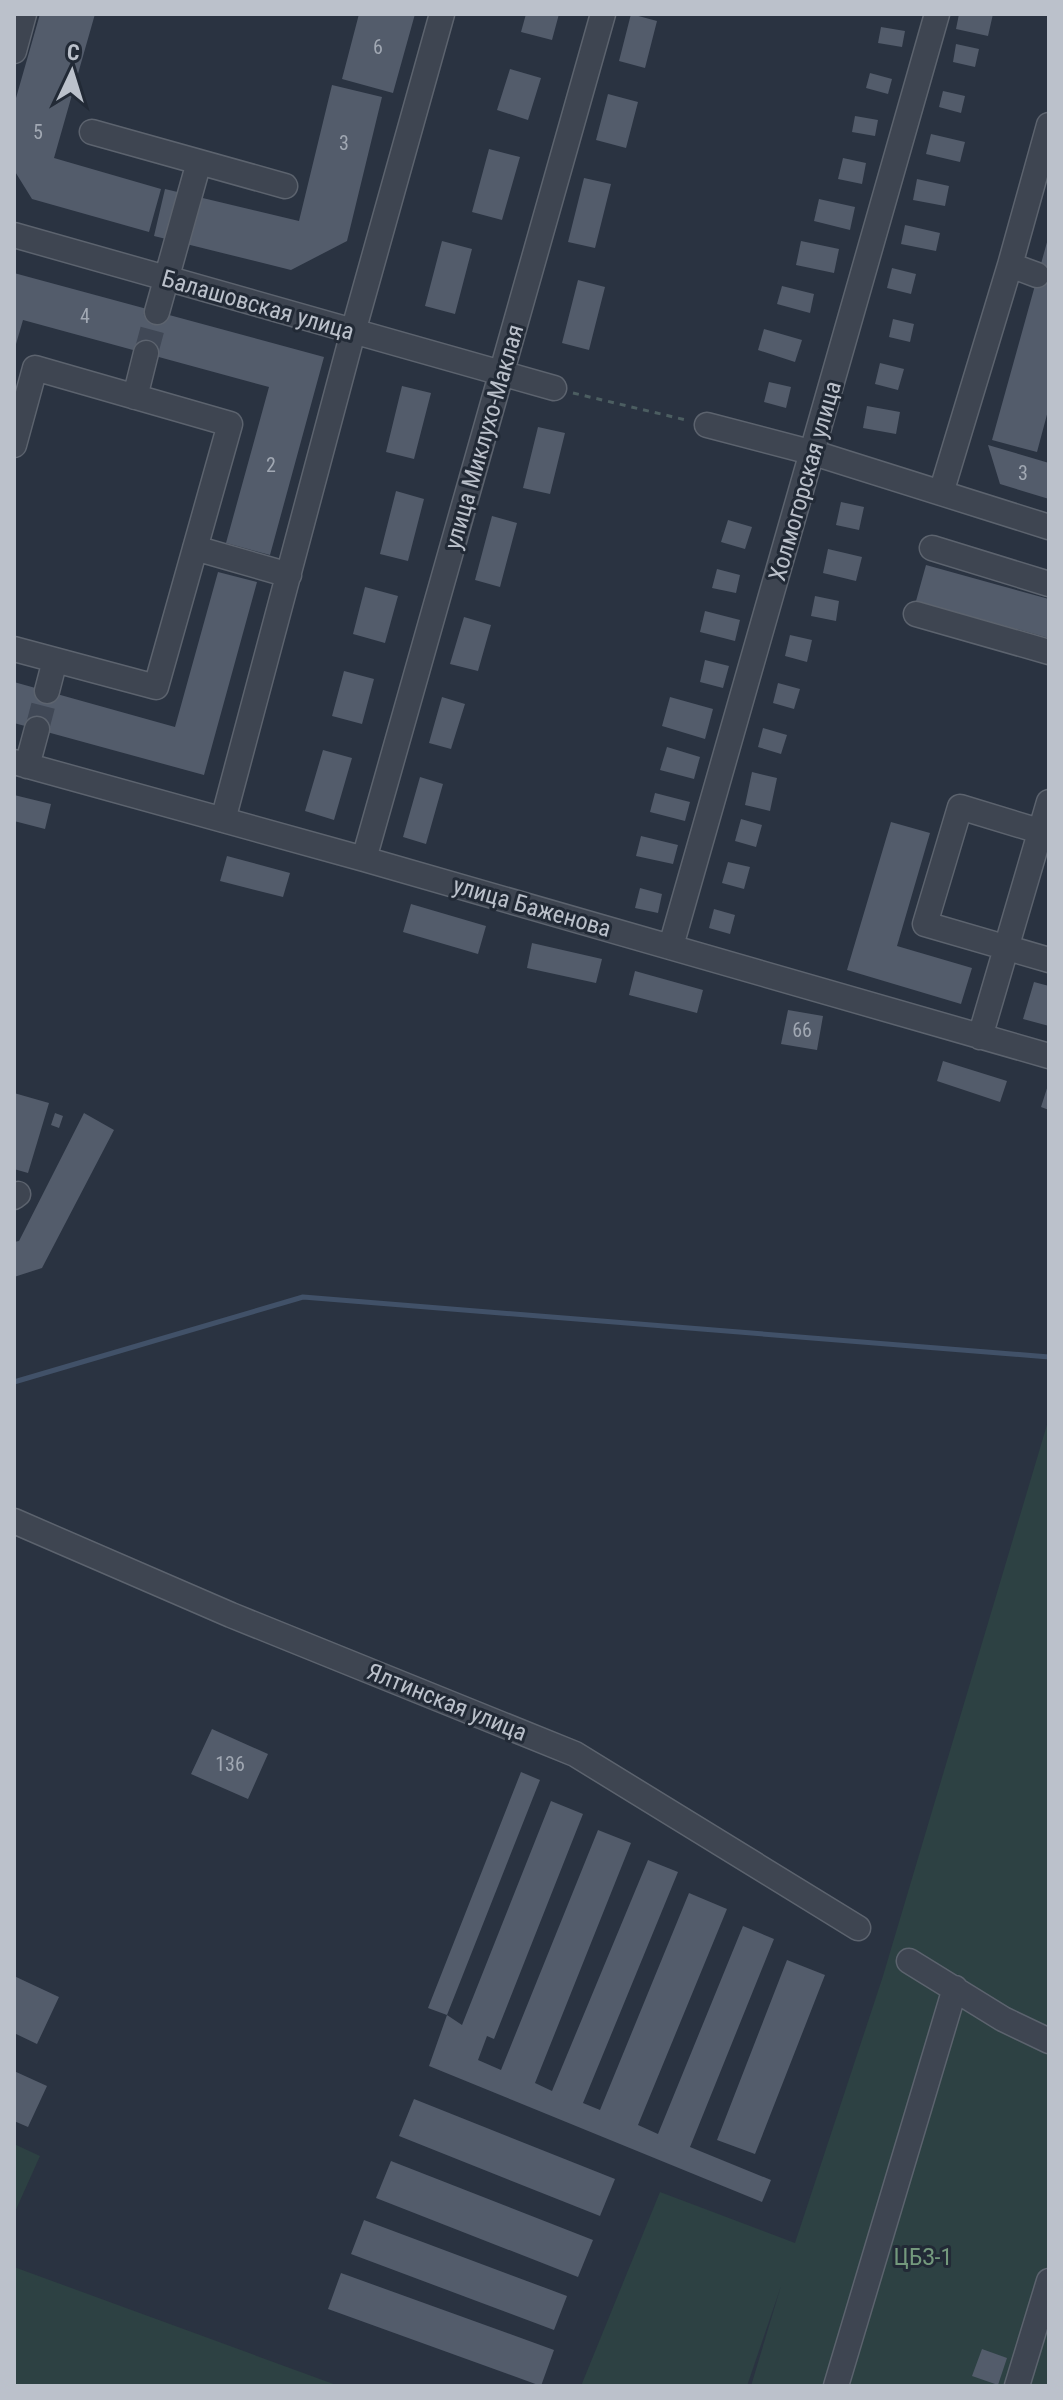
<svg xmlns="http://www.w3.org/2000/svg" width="1063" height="2400" font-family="'Roboto Condensed',sans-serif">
<rect width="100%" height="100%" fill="#2a3341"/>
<path fill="#2d4143" d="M1049,1418V2386H751L781,2286L747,2386H581L660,2192L795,2243L883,1976Z
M14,2144L40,2156L14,2214Z
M14,2267L339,2386H14Z"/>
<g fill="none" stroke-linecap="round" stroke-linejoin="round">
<path stroke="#415168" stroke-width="5" d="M14,1382L303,1297L1049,1357"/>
</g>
<path fill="#535c6b" d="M40,14H95L54,158L161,189L149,232L32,199L14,170V105Z
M359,14H415L393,93L342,79Z
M526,14H559L552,40L521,32Z
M631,14L657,21L645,68L619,61Z
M959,14H993L988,36L956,29Z
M881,27L905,31L902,47L878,43Z
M956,44L979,49L975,67L953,62Z
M510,69L541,78L528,120L497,110Z
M870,73L892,79L888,94L866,88Z
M332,85L382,97L347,241L291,270L154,236L165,189L299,221Z
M943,91L965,96L961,113L939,107Z
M608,94L638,102L626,148L596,140Z
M855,116L878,120L875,136L852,132Z
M931,134L965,142L960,162L926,154Z
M489,149L520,157L502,220L472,212Z
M843,158L866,163L862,184L838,179Z
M584,178L611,184L595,248L568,242Z
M917,179L949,186L945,206L913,200Z
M819,199L855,207L850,230L814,221Z
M905,225L940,233L936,251L901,244Z
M1049,235V407L1037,452L992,440Z
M442,241L472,249L455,314L425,306Z
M801,241L839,249L834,273L796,265Z
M892,268L916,274L911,294L887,288Z
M14,273L324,357L270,555L226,543L269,387L23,320L14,351Z
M578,280L605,287L589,350L562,343Z
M782,286L814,294L810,313L777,304Z
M893,319L914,324L910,342L889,337Z
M764,329L802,340L795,362L758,350Z
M880,363L904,369L898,390L875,384Z
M769,382L791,387L786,408L764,402Z
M402,386L431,393L414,459L386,452Z
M867,406L900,412L896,434L863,428Z
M538,427L565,433L550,494L523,488Z
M988,445L1049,463V499L1000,484Z
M396,491L424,499L408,561L380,554Z
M841,502L864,507L859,530L836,525Z
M492,516L517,523L500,587L475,580Z
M728,520L752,527L745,549L721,542Z
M828,549L862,557L856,581L823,573Z
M926,565L1049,599V638L916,601Z
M717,569L740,575L736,593L712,588Z
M218,572L257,582L204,775L14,723V682L175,727Z
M365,587L398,596L385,643L353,634Z
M815,596L839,601L836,621L811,616Z
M705,611L740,620L735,641L700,632Z
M464,617L491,625L478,671L450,664Z
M790,635L812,640L807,662L785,656Z
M705,660L729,666L723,688L700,682Z
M344,671L374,679L362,724L332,716Z
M778,683L800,689L794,709L773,703Z
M442,697L465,704L451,749L429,743Z
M670,697L713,709L705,739L662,726Z
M763,728L787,735L781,754L758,747Z
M667,747L700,757L694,779L660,770Z
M323,750L352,758L334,820L305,811Z
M752,772L777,778L770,811L745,805Z
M420,777L443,784L426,844L403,837Z
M655,793L690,802L685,821L650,812Z
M14,795L51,804L45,829L14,821Z
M741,819L762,825L756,847L735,841Z
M891,822L930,833L897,946L972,968L961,1004L847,970Z
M641,836L678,845L673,864L636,856Z
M227,856L290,873L283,897L220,881Z
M728,862L750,867L744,889L722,883Z
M640,888L662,894L658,913L635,908Z
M411,904L486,926L478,954L403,932Z
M714,909L735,915L730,934L709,928Z
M532,943L602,959L596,983L527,968Z
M635,971L703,990L697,1013L629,995Z
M1034,982L1049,986V1026L1023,1019Z
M788,1010L823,1016L817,1050L781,1044Z
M943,1061L1007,1081L1000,1102L937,1081Z
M1049,1082V1110L1041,1107Z
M14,1093L49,1103L28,1173L14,1169Z
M55,1113L63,1116L59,1128L51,1125Z
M84,1113L114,1130L42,1268L14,1277V1242L19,1241Z
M212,1729L268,1754L248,1799L191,1774Z
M521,1772L540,1780L447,2015L428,2008Z
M551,1801L583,1814L494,2039L487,2036L478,2060L501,2070L598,1830L631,1843L535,2083L552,2091L648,1860L678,1872L583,2103L600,2110L689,1893L727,1909L638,2125L658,2134L743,1926L774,1939L690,2147L771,2180L762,2202L429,2066L447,2015L462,2025Z
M787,1960L825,1975L755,2154L717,2140Z
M14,1976L59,1997L37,2044L14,2033Z
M14,2071L47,2086L28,2127L14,2121Z
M414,2099L615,2179L600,2216L399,2136Z
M391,2161L593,2240L578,2277L376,2198Z
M364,2220L567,2296L554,2330L351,2254Z
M341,2273L554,2350L541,2386L328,2309Z
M982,2349L1007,2358L998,2385L972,2376Z"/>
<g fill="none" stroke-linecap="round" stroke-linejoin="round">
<path stroke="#404856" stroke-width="24" stroke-dasharray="24 12" stroke-linecap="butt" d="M146,353L157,312
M37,729L47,691"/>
<g stroke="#5c636e" stroke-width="27">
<path id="minor" d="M14,51L24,14
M92,132L285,186
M14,235L554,388
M1010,265L1049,125
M157,312L199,162
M135,397L146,353
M707,425L814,453L1049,527
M14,445L35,368L230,424L156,687L14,649
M941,493L1010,265L1037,275
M195,548L289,575
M932,548L1049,584
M916,614L1049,652
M47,691L55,660
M14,762L364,859L1049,1056
M27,766L37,729
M223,820L353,332L442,14
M1049,834L960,807L925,924L1049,960
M364,859L603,14
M671,946L937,14
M980,1037L1049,802
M14,1197L18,1194
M14,1521L231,1615L575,1754L858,1928
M909,1961L1003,2019L1049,2041
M836,2386L955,1988
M1017,2386L1049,2281"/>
</g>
<path stroke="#4c5e61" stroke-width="3" stroke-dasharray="6 6" stroke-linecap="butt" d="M573,393L686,420"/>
<use href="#minor" stroke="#3e4551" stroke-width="24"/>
</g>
<g text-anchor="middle" stroke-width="6" stroke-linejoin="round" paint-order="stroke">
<g font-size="20" fill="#a1a8b3">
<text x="378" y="54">6</text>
<text x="38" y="139">5</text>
<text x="344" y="150">3</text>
<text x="85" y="323">4</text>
<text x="271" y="472">2</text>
<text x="1023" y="480">3</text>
<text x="802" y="1037">66</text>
<text x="230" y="1771">136</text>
</g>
<g font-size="24" fill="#bbc1cb" stroke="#222a36">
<text transform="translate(258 305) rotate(16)" y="8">Балашовская улица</text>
<text transform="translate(484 437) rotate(-74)" y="8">улица Миклухо-Маклая</text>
<text transform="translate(805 481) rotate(-74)" y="8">Холмогорская улица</text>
<text transform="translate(532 907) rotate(16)" y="8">улица Баженова</text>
<text transform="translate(447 1702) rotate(22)" y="8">Ялтинская улица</text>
</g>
<g font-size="24" fill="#74997d" stroke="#222a36">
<text x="923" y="2265">ЦБЗ-1</text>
</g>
</g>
<rect width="1063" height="2400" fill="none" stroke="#bbc1cb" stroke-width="32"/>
<g transform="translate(72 72) rotate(4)" stroke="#222a36" stroke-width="6" paint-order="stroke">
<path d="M0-6L14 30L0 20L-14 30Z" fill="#bbc1cb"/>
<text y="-12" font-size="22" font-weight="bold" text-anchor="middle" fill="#bbc1cb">С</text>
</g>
</svg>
